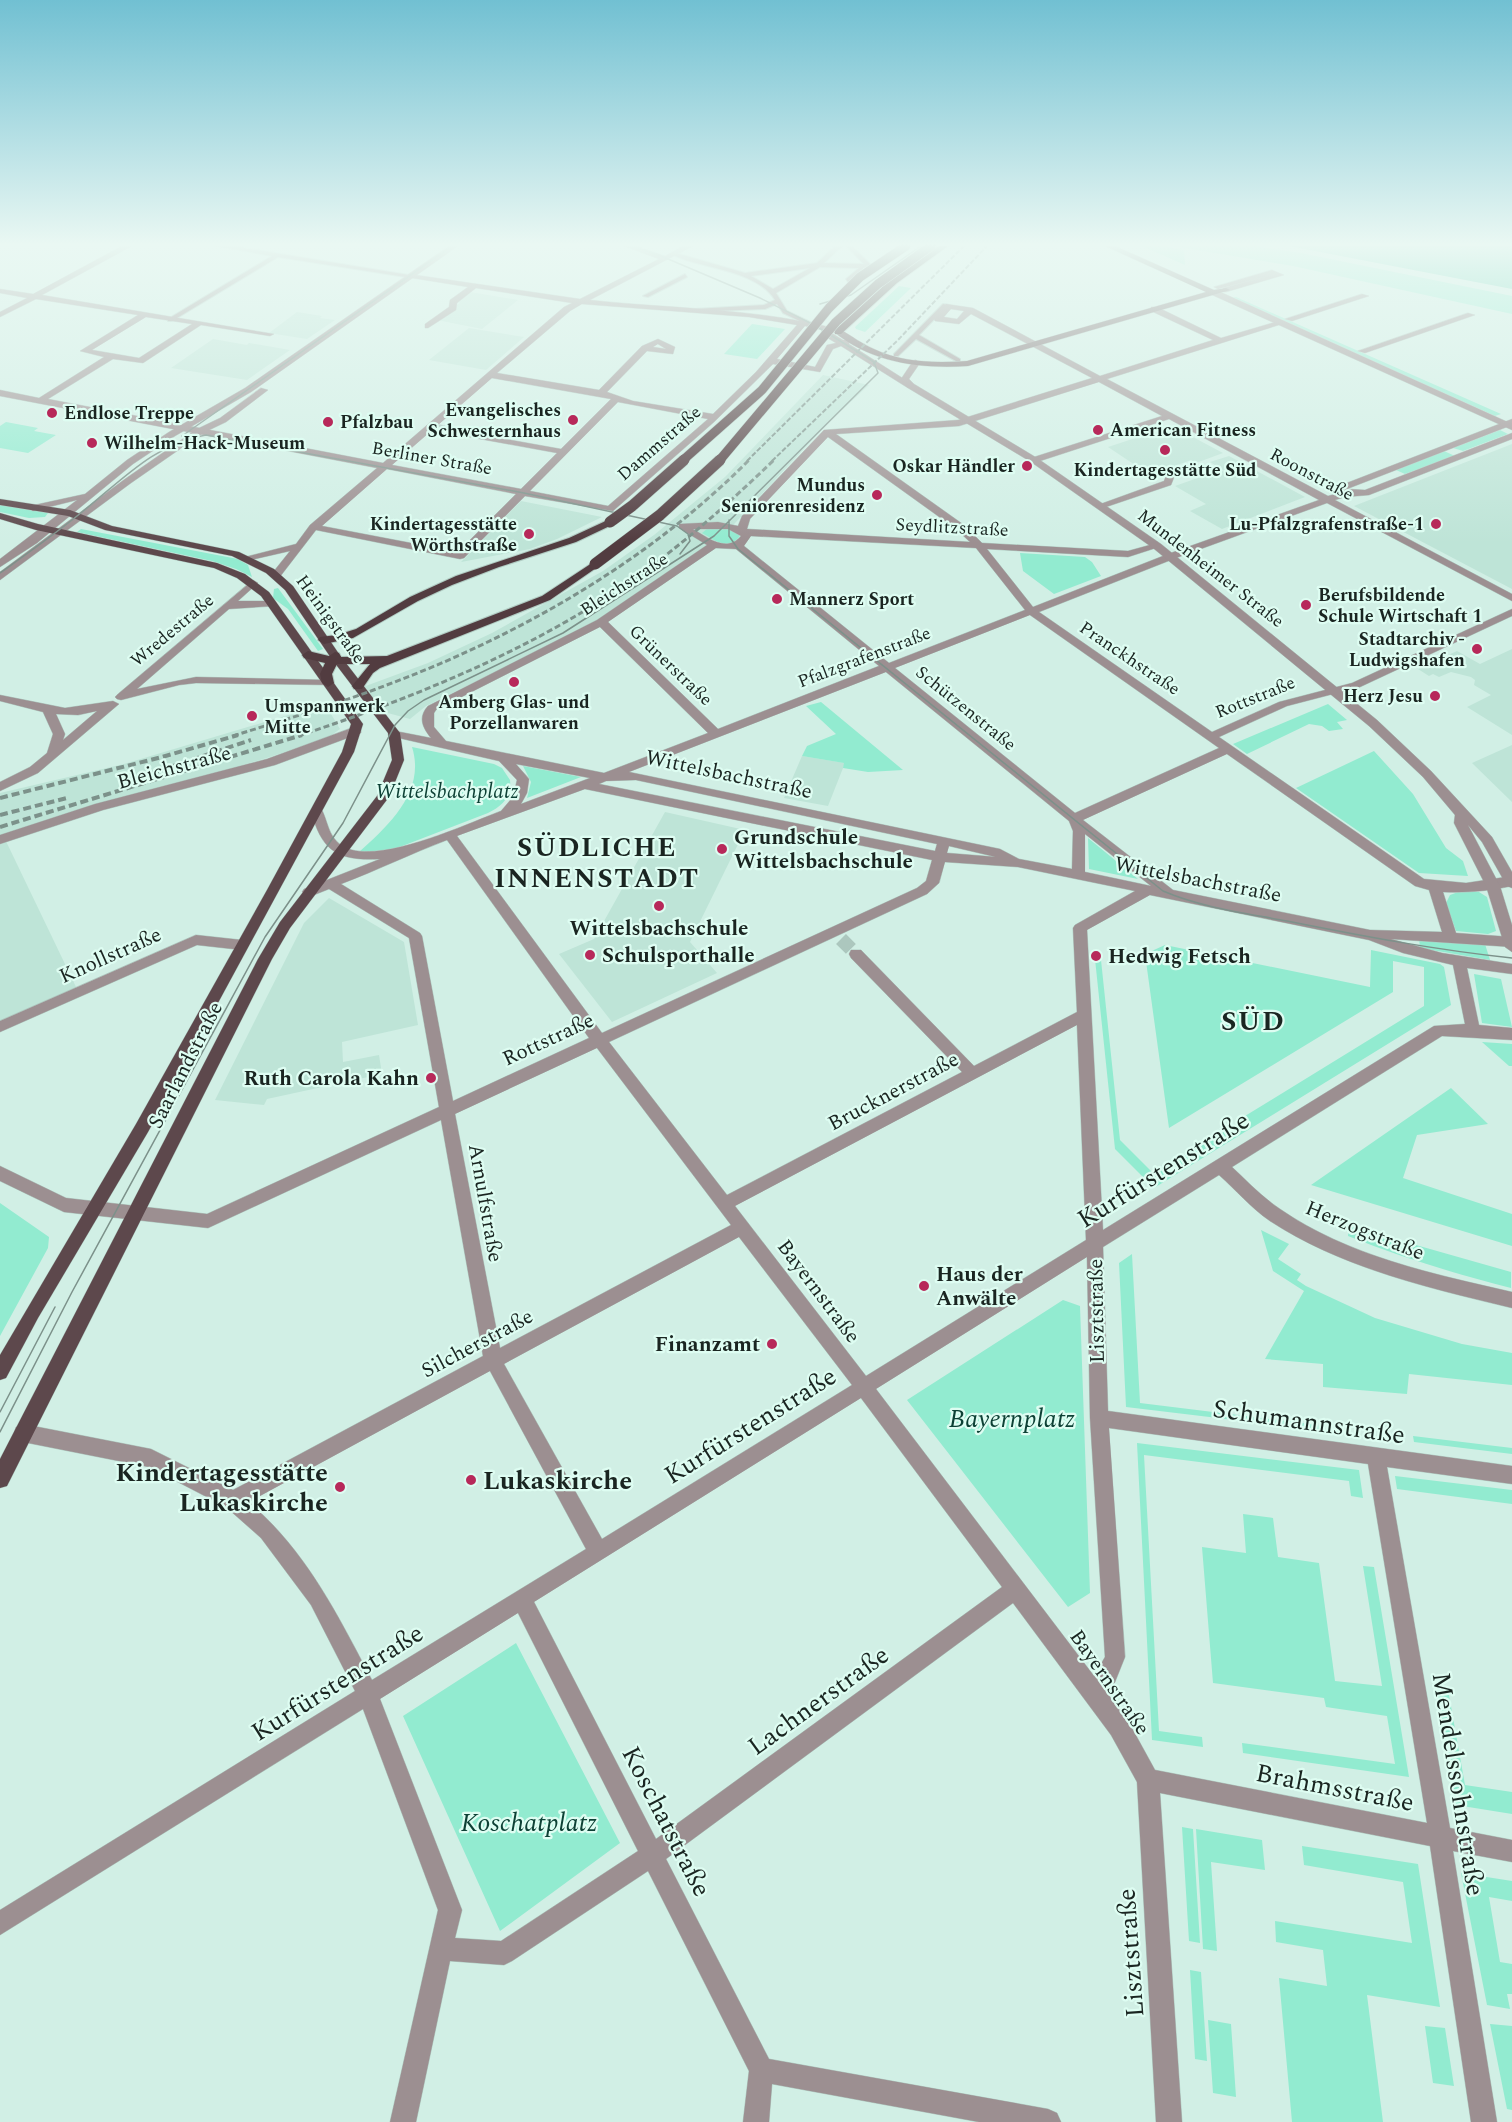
<svg xmlns="http://www.w3.org/2000/svg" width="1512" height="2122" font-family="Spectral,serif">
<rect width="100%" height="100%" fill="#d1efe5"/>
<path fill="#bee4d7" d="M470,292L518,300L482,329L437,320L460,303L458,301Z
M297,312L322,316L320,318L335,320L307,339L269,333Z
M469,328L524,337L486,370L429,360Z
M213,339L247,345L249,343L290,350L247,380L171,368Z
M823,375L869,385L830,421L722,537L596,622L426,706L410,719L384,712L363,687L428,663L492,633L603,571L654,535L725,477Z
M1172,426L1223,453L1196,463L1191,460L1150,475L1108,447Z
M1512,444V589L1354,506Z
M1229,456L1305,497L1222,529L1190,511L1206,504L1175,486L1206,475L1203,473L1215,468L1228,473L1210,462Z
M521,501L602,517L557,539L530,549L461,562Z
M1512,649V735L1467,707L1491,695L1474,685L1475,680L1471,677L1451,672L1439,677L1433,674L1429,676L1418,669L1457,651L1480,664Z
M325,704L340,729L329,737L270,757L3,835L77,989L0,1027V793L124,764Z
M1512,745V802L1472,763Z
M802,756L845,763L828,806L784,798Z
M665,812L745,830L690,942L717,973L612,1022L559,954L594,939Z
M329,898L404,942L418,1025L342,1042L343,1062L379,1055L382,1074L267,1099L264,1105L215,1100L304,923Z"/>
<path fill="#92ebd0" d="M1142,246H1163L1184,250L1185,265Z
M1173,246H1254L1301,253L1512,296V314L1293,266Z
M899,286L911,288L865,332L856,329L855,327Z
M1236,297L1501,414L1495,416L1231,298Z
M752,324L785,329L757,359L724,354Z
M6,422L38,428L34,431L56,435L28,453L0,448V426Z
M1500,430L1508,434L1463,451L1453,448Z
M1444,451L1455,456L1405,474L1396,470Z
M0,503L48,513L45,517L29,518L0,512Z
M708,528L732,529L740,536C728,552 715,540 702,533Z
M81,529L238,559L248,565L252,577L236,569L212,561L77,532Z
M1020,553L1085,557L1092,562L1101,576L1054,594L1023,571Z
M278,588L323,649L318,651L288,609L273,598L274,589Z
M821,702L903,770L868,772L843,768L844,763L802,756L807,746L836,734L806,706Z
M1328,704L1347,720L1337,722L1343,729L1329,731L1322,726L1309,724L1247,754L1233,744Z
M412,747L494,764L502,768L510,780C512,797 502,806 488,813L392,850L359,852C389,825 426,791 412,747Z
M1374,751L1413,794L1446,848L1463,861L1468,876L1419,873L1296,788Z
M523,766L581,777L527,798L531,782Z
M1088,838L1138,879L1089,869Z
M1461,891L1479,892L1487,897L1496,931L1488,934L1456,931L1446,903L1450,895Z
M1419,938L1485,944L1490,960L1420,948Z
M1165,945L1370,987L1371,950L1440,964L1444,967L1451,1005L1154,1188L1115,1149L1095,959L1101,960L1120,1140L1154,1174L1247,1118L1245,1116L1424,1006V967L1393,961V992L1169,1128L1145,954Z
M1474,974L1501,979L1512,1027L1482,1023Z
M1482,1042L1512,1044V1066H1509Z
M1451,1088L1488,1124L1417,1135L1403,1178L1512,1214V1246L1311,1185Z
M0,1203L49,1237L48,1248L0,1336Z
M1349,1226L1511,1272V1288C1455,1274 1401,1257 1348,1236Z
M1261,1230L1289,1244L1278,1259L1301,1274L1297,1280L1306,1286L1375,1318L1462,1344L1512,1353V1385L1409,1374L1407,1394L1323,1387V1364L1265,1359L1304,1291L1273,1271Z
M1132,1254L1140,1403L1318,1425L1319,1430L1126,1407L1119,1263Z
M1063,1300L1080,1306L1090,1593L1068,1607L907,1400Z
M1413,1436L1512,1448V1454L1414,1442Z
M1137,1443L1359,1470L1363,1498L1351,1496L1349,1481L1144,1455L1159,1731L1202,1737L1203,1747L1152,1740Z
M1395,1476L1512,1490V1504L1397,1489Z
M1243,1514L1273,1518L1278,1557L1319,1563L1335,1681L1382,1686L1363,1566L1374,1567L1409,1777L1243,1753L1242,1743L1395,1764L1387,1716L1326,1707L1324,1698L1213,1683L1202,1547L1246,1553Z
M516,1643L620,1843L500,1931L403,1716Z
M1436,1693L1449,1695L1465,1785L1512,1792V1814L1456,1805Z
M1182,1827L1193,1829L1200,1943L1189,1941Z
M1196,1829L1262,1840L1265,1870L1211,1862L1217,1951L1203,1949Z
M1302,1846L1418,1864L1440,2007L1367,1995L1383,2122H1292L1279,1978L1327,1986L1323,1950L1276,1942L1275,1921L1412,1943L1403,1882L1304,1865Z
M1461,1873L1512,1881V1901L1489,1897L1500,1962L1512,1964V1994H1507L1510,2009L1487,2005Z
M1190,1970L1201,1972L1207,2061L1195,2059Z
M1208,2020L1231,2024L1236,2097L1213,2093Z
M1490,2024L1512,2026V2110L1507,2109Z
M1425,2026L1445,2028L1454,2086L1433,2083Z"/>
<path fill="#5ed1b2" d="M1289,246H1512V289Z"/>
<g fill="none" stroke-linecap="round" stroke-linejoin="round">
<path stroke="#acc7be" stroke-width="8" stroke-dasharray="8 4" stroke-linecap="butt" d="M437,428L458,432"/>
<path stroke="#acc7be" stroke-width="14" stroke-dasharray="14 7" stroke-linecap="butt" d="M841,939L856,954"/>
<g stroke="#b0cbc2" stroke-width="2">
<path id="pedestrian" d="M217,246H232L415,276L412,278L278,257L172,321H168V319L272,256Z
M835,246H842L824,263L864,264L846,246H852L872,266L863,268V270L848,282L846,279L859,268L820,267L776,293L787,311L814,324L815,325L812,327L783,313L777,304L765,309L692,312L691,311L694,309L764,305L775,300C756,269 700,269 671,254L676,253L745,273L817,263ZM810,268L773,289L751,276Z
M685,274L687,277L648,297L643,296Z
M943,304L948,305L919,335L960,359V361H956L916,339L898,356H894V354Z"/>
</g>
<g stroke="#b0cbc2" stroke-width="1">
<path id="minor" d="M122,246H132L42,295L274,334L270,336L201,325L143,363L113,359L48,399L383,463L564,307L572,303L476,288L457,303L456,310L428,328H425V324L449,307L450,300L468,287L412,278L408,276L409,274L580,299L659,259L624,246H636L665,256L683,246H693L590,300C674,309 759,308 841,330V334L830,332L843,340H850L849,344L915,386L908,388L841,346L833,349L820,372L773,364L714,422L613,511L525,496L464,558L460,559L316,530L279,578L275,579L270,576L290,551L246,561L241,558L296,544L310,525L377,468L0,396V390L39,398L104,357L80,351L138,315L36,299L0,317V312L27,298L0,293V289L33,294ZM582,304L749,317L797,325L756,372L713,414L633,401L607,392L647,351L673,354L675,347L658,339L642,346L599,390L497,373L570,311ZM146,317L192,324L139,358L92,350ZM805,326L822,330L821,334L836,343L827,345L815,367L777,359ZM658,344L666,349L653,347ZM492,378L611,399L561,449L455,430L454,432L458,435L557,453L521,489L392,465ZM618,402L708,419L608,506L530,491ZM387,469L516,494L458,552L322,526Z
M1272,270L1284,275L1226,292H1223V288L1272,275L1218,289L1214,287Z
M1362,294L1369,296L1292,321L1285,319Z
M946,304L973,308L1100,376L1213,340L1151,311V307H1157L1221,338L1282,320V324L1107,379L1328,496L1339,493V486L1512,419V425L1347,489L1365,490L1512,433V439L1369,495L1345,497L1335,500L1512,594V601L1327,503L1176,558L1039,612L1212,732L1279,702L1352,683L1512,609V616L1360,687L1287,706L1219,737L1424,879L1466,883L1512,876V886C1489,891 1467,893 1443,892L1456,933L1512,937V947L1391,939L1442,953L1512,964V974L1467,968L1479,1025L1512,1028V1040L1442,1036L1232,1167C1247,1181 1262,1197 1280,1209C1348,1256 1433,1274 1512,1292V1308C1429,1288 1342,1268 1270,1221C1251,1208 1236,1190 1219,1175L1103,1247L1108,1411L1512,1466V1484L1387,1467L1450,1828L1512,1840V1862L1453,1851L1497,2122H1471L1430,1846L1160,1793L1182,2122H1156L1137,1782L1111,1735L1013,1603L666,1859L769,2059L1048,2109L1057,2113L1061,2122H979L772,2084L769,2122H743L749,2071L648,1871L512,1961L504,1965L450,1961L416,2122H390L438,1910L363,1709L0,1935V1910L355,1691L311,1605L261,1538L226,1507L149,1467L23,1442L16,1439L14,1433L16,1427L23,1424L151,1449L233,1490L483,1356L441,1120L208,1228L64,1212L0,1181V1166L66,1198L207,1214L439,1107L409,938L329,889L309,897L302,892L304,889L380,859C338,861 322,852 311,811L317,807L321,808C328,821 328,836 341,845C373,868 466,824 501,811L513,797L517,780L499,761L390,736V730L431,738C422,727 418,717 428,706L597,620L707,545L679,528V524L718,522L738,526L742,516L824,430L958,420L1092,378L971,314L959,324L935,321L934,319ZM951,309L964,311L957,319L944,317ZM1099,382L1162,416L1031,458V462H1037L1169,419L1319,500L1168,554L1033,607L987,549L1128,557L1162,546L1157,543L1128,551L982,543L964,525L836,434L959,426ZM828,437L956,529L970,542L747,529L750,519ZM693,529H728L741,536C727,553 708,538 693,529ZM751,536L976,548L1025,610L889,663L744,546ZM716,548L736,549L879,666L718,729L608,622ZM1030,615L1219,748L1075,813L895,668ZM600,627L708,733L604,773L446,741L434,727V713L436,710ZM886,672L1069,821L1073,831L1072,869L1019,859L1000,849L629,772ZM1227,754L1415,886L1429,890L1442,932L1370,930L1173,890L1083,820ZM516,764L590,778L521,804L527,793L529,779ZM636,780L937,844L935,851L599,784L606,781ZM585,789L932,860L926,881L917,888L602,1033L457,836ZM1085,834L1151,886L1085,872ZM447,840L589,1038L453,1101L422,936L420,933L341,884C378,870 410,854 447,840ZM949,846L996,857H997L947,853ZM945,862L1018,867L1135,891L1075,925L1073,928L1077,1012L974,1066L861,950H851L849,954L851,958L962,1072L727,1195L609,1042L927,894L939,883ZM1150,895L1369,940L1403,953L1453,965L1465,1024L1434,1026L1103,1230L1087,930ZM1077,1025L1086,1240L866,1376L735,1206ZM597,1048L731,1225L500,1348L455,1114ZM739,1237L852,1385L602,1539L504,1364ZM1087,1257L1090,1418L1105,1657L1094,1676L876,1389ZM490,1371L586,1549L372,1680C337,1614 307,1552 249,1502ZM861,1398L1002,1587L656,1839L534,1602ZM1109,1428L1368,1464L1427,1823L1155,1770L1127,1719L1107,1693L1115,1682L1125,1657ZM518,1613L638,1851L501,1941L455,1938L462,1910L380,1699Z
M1468,313L1475,315L1365,353L1358,351Z
M1167,473L1175,475L1171,485L1103,508L1095,506L1164,481Z
M253,580L258,583L238,601H271L276,604L275,606L229,609L137,689L196,677L328,680L332,681V685L196,683L179,685L121,700L117,699L115,697L118,694Z
M357,726L361,727V733L275,765L103,810L0,844V835L95,804L267,759Z
M196,935L242,940L249,945L242,950L197,945L0,1032V1021Z"/>
</g>
<g stroke="#b0cbc2" stroke-width="1">
<path id="tertiary" d="M449,246H458L251,392L175,436L133,464L37,543L0,567V559L77,500L33,511L28,508L30,506L85,494L127,460L169,432L245,388Z
M1210,290H1216L1512,424V430L1210,294Z
M916,360L920,363L909,379L914,384L1037,458L1161,544L1377,720L1431,771L1492,837L1512,872V888L1507,886L1482,842L1468,825L1500,886L1512,925V952L1505,947L1486,886L1454,823L1455,815L1423,777L1369,726L1153,548L1031,462L908,388L901,379L913,361Z
M261,388L268,390L226,422L203,433L131,483L0,580V572L125,479L197,429L220,418Z
M0,695L65,708L113,701L119,704L38,773L0,791V782L30,767L47,753L53,734L43,712L0,701ZM97,711L63,740L65,734L56,714L78,715Z"/>
</g>
<g stroke="#b0cbc2" stroke-width="1">
<path id="secondary" d="M1105,246H1115L1214,290L1226,288L1230,290L968,366C920,369 872,363 834,332L841,330C852,336 862,344 874,349C903,363 936,363 967,361L1206,292Z"/>
</g>
<g stroke="#b0cbc2" stroke-width="1">
<path id="primary" d="M0,499L70,510L112,526L239,552L274,569L293,586L339,654L400,733L404,760L389,797L290,928L272,959L7,1486L0,1488V1459L258,959L280,922L377,796L392,760L388,733L331,658L285,590L266,573L232,556L105,530L68,516L0,505Z
M0,513L38,524L217,563L245,574L269,592L363,724L354,752L148,1132L38,1318L6,1378L0,1380V1355L136,1124L267,890L342,752L351,724L261,596L237,578L214,568L36,530L0,519Z"/>
</g>
<g stroke="#b0cbc2" stroke-width="2">
<path id="trunk" d="M939,246H948L897,283L841,334H835V330L891,279Z
M610,519L614,520V524L576,542L499,567L452,585L418,601L353,638L324,644L318,640L320,637L337,635L356,629L410,597L456,576L569,538Z
M595,561L601,564L599,566L550,600L380,668L373,673L362,689H354L352,686L370,664H337L332,674L334,683L328,687L322,683L320,674L325,663L304,658L302,655L308,651L329,656L335,652L339,653L341,657L387,656L542,596Z"/>
</g>
<use href="#pedestrian" fill="#9c8f91" fill-rule="evenodd"/>
<use href="#minor" fill="#9c8f91" fill-rule="evenodd"/>
<use href="#tertiary" fill="#9c8f91" fill-rule="evenodd"/>
<use href="#secondary" fill="#776568" fill-rule="evenodd"/>
<use href="#primary" fill="#5d484c" fill-rule="evenodd"/>
<use href="#trunk" fill="#523c40" fill-rule="evenodd"/>
<path stroke="#7c918a" stroke-width="1.5" d="M820,304L851,295L921,246
M182,436L452,246
M729,520V536L738,549L1163,891C1203,908 1245,913 1287,921C1362,936 1436,950 1512,958
M0,573C28,553 55,534 82,512C121,481 155,443 206,435L524,493L677,526L688,534L690,541L680,554
M0,1412L55,1307
M0,1432L72,1292L265,937L343,823L395,725L408,711L424,700L563,633L714,536L878,373L874,362L816,326L760,298L661,256L631,246"/>
<path stroke="#7c918a" stroke-width="2" stroke-dasharray="5 2" stroke-linecap="butt" d="M747,461L964,246
M772,461L898,340L987,246"/>
<path stroke="#7c918a" stroke-width="3" stroke-dasharray="6 3" stroke-linecap="butt" d="M233,736C283,720 335,705 384,686C517,637 649,561 749,460
M298,736C416,697 537,648 639,575C687,541 731,501 774,460"/>
<path stroke="#7c918a" stroke-width="4" stroke-dasharray="8 4" stroke-linecap="butt" d="M146,775L251,740
M0,798L162,757L238,735
M0,815L67,798
M0,827L302,735"/>
<g stroke="#b0cbc2" stroke-width="10" stroke-linecap="butt">
<path id="trunk-bridge-far1" d="M682,461L762,390L829,308L860,277L906,246
M719,461L836,322L878,284L931,246"/>
</g>
<g stroke="#b0cbc2" stroke-width="12" stroke-linecap="butt">
<path id="trunk-bridge" d="M610,522L632,506L684,460
M595,564L660,515L720,460"/>
</g>
<use href="#trunk-bridge-far1" stroke="#523c40" stroke-width="9"/>
<use href="#trunk-bridge" stroke="#523c40" stroke-width="11"/>
</g>
<linearGradient id="sky" x2="0" y2="1"><stop stop-color="#71c0d2"/><stop offset="0.45" stop-color="#eaf8f3"/><stop offset="1" stop-color="#eaf8f3" stop-opacity="0"/></linearGradient>
<rect width="1512" height="543" fill="url(#sky)"/>
<g fill="#b7295a" stroke="#defdf2" stroke-width="2">
<circle cx="52" cy="413" r="6"/>
<circle cx="573" cy="420" r="6"/>
<circle cx="328" cy="422" r="6"/>
<circle cx="1098" cy="430" r="6"/>
<circle cx="92" cy="443" r="6"/>
<circle cx="1165" cy="450" r="6"/>
<circle cx="1027" cy="466" r="6"/>
<circle cx="877" cy="495" r="6"/>
<circle cx="1436" cy="524" r="6"/>
<circle cx="529" cy="534" r="6"/>
<circle cx="777" cy="599" r="6"/>
<circle cx="1306" cy="605" r="6"/>
<circle cx="1477" cy="649" r="6"/>
<circle cx="514" cy="682" r="6"/>
<circle cx="1435" cy="696" r="6"/>
<circle cx="252" cy="716" r="6"/>
<circle cx="722" cy="849" r="6"/>
<circle cx="659" cy="906" r="6"/>
<circle cx="590" cy="955" r="6"/>
<circle cx="1096" cy="956" r="6"/>
<circle cx="431" cy="1078" r="6"/>
<circle cx="924" cy="1286" r="6"/>
<circle cx="772" cy="1344" r="6"/>
<circle cx="471" cy="1480" r="6"/>
<circle cx="340" cy="1487" r="6"/>
</g>
<g text-anchor="middle" stroke-width="4.5" stroke-linejoin="round" paint-order="stroke">
<g font-size="18" font-weight="bold" fill="#1a2521" stroke="#defdf2" text-anchor="end">
<text x="561" y="416">Evangelisches<tspan x="561" dy="21">Schwesternhaus</tspan></text>
<text x="64" y="419" text-anchor="start">Endlose Treppe</text>
<text x="340" y="428" text-anchor="start">Pfalzbau</text>
<text x="1110" y="436" text-anchor="start">American Fitness</text>
<text x="104" y="449" text-anchor="start">Wilhelm-Hack-Museum</text>
<text x="1015" y="472">Oskar Händler</text>
<text x="1165" y="476" text-anchor="middle">Kindertagesstätte Süd</text>
<text x="865" y="491">Mundus<tspan x="865" dy="21">Seniorenresidenz</tspan></text>
<text x="517" y="530">Kindertagesstätte<tspan x="517" dy="21">Wörthstraße</tspan></text>
<text x="1424" y="530">Lu-Pfalzgrafenstraße-1</text>
<text x="1318" y="601" text-anchor="start">Berufsbildende<tspan x="1318" dy="21">Schule Wirtschaft 1</tspan></text>
<text x="789" y="605" text-anchor="start">Mannerz Sport</text>
<text x="1465" y="645">Stadtarchiv -<tspan x="1465" dy="21">Ludwigshafen</tspan></text>
<text x="1423" y="702">Herz Jesu</text>
<text x="514" y="708" text-anchor="middle">Amberg Glas- und<tspan x="514" dy="21">Porzellanwaren</tspan></text>
<text x="264" y="712" text-anchor="start">Umspannwerk<tspan x="264" dy="21">Mitte</tspan></text>
</g>
<g font-size="18" fill="#1a2521" stroke="#defdf2">
<text transform="translate(659 443) rotate(-41)" y="6">Dammstraße</text>
<text transform="translate(432 458) rotate(10)" y="6">Berliner Straße</text>
<text transform="translate(1312 474) rotate(28)" y="6">Roonstraße</text>
<text transform="translate(952 527) rotate(3)" y="6">Seydlitzstraße</text>
<text transform="translate(1211 568) rotate(38)" y="6">Mundenheimer Straße</text>
<text transform="translate(624 584) rotate(-33)" y="6">Bleichstraße</text>
<text transform="translate(331 619) rotate(54)" y="6">Heinigstraße</text>
<text transform="translate(172 630) rotate(-40)" y="6">Wredestraße</text>
<text transform="translate(864 657) rotate(-21)" y="6">Pfalzgrafenstraße</text>
<text transform="translate(1130 658) rotate(34)" y="6">Pranckhstraße</text>
<text transform="translate(671 665) rotate(44)" y="6">Grünerstraße</text>
<text transform="translate(1255 697) rotate(-22)" y="6">Rottstraße</text>
<text transform="translate(966 708) rotate(39)" y="6">Schützenstraße</text>
</g>
<g font-size="21" fill="#1a2521" stroke="#defdf2">
<text transform="translate(174 767) rotate(-15)" y="7">Bleichstraße</text>
<text transform="translate(729 774) rotate(12)" y="7">Wittelsbachstraße</text>
<text transform="translate(1198 879) rotate(11)" y="7">Wittelsbachstraße</text>
<text transform="translate(110 955) rotate(-24)" y="7">Knollstraße</text>
<text transform="translate(548 1039) rotate(-25)" y="7">Rottstraße</text>
<text transform="translate(185 1065) rotate(-63)" y="7">Saarlandstraße</text>
<text transform="translate(893 1091) rotate(-28)" y="7">Brucknerstraße</text>
<text transform="translate(486 1203) rotate(80)" y="7">Arnulfstraße</text>
<text transform="translate(1365 1230) rotate(22)" y="7">Herzogstraße</text>
<text transform="translate(819 1291) rotate(53)" y="7">Bayernstraße</text>
<text transform="translate(1096 1311) rotate(-91)" y="7">Lisztstraße</text>
<text transform="translate(477 1343) rotate(-28)" y="7">Silcherstraße</text>
<text transform="translate(1110 1682) rotate(55)" y="7">Bayernstraße</text>
</g>
<g font-size="21" font-style="italic" fill="#0d4135" stroke="#defdf2">
<text x="447" y="798">Wittelsbachplatz</text>
</g>
<g font-size="21" font-weight="bold" fill="#1a2521" stroke="#defdf2" text-anchor="start">
<text x="734" y="844">Grundschule<tspan x="734" dy="24">Wittelsbachschule</tspan></text>
<text x="659" y="935" text-anchor="middle">Wittelsbachschule</text>
<text x="602" y="962">Schulsporthalle</text>
<text x="1108" y="963">Hedwig Fetsch</text>
<text x="419" y="1085" text-anchor="end">Ruth Carola Kahn</text>
<text x="936" y="1281">Haus der<tspan x="936" dy="24">Anwälte</tspan></text>
<text x="760" y="1351" text-anchor="end">Finanzamt</text>
</g>
<g font-size="26" fill="#1a2521" stroke="#defdf2">
<text transform="translate(1163 1169) rotate(-32)" y="9">Kurfürstenstraße</text>
<text transform="translate(1309 1421) rotate(8)" y="9">Schumannstraße</text>
<text transform="translate(750 1425) rotate(-32)" y="9">Kurfürstenstraße</text>
<text transform="translate(337 1682) rotate(-32)" y="9">Kurfürstenstraße</text>
<text transform="translate(818 1700) rotate(-36)" y="9">Lachnerstraße</text>
<text transform="translate(1459 1784) rotate(81)" y="9">Mendelssohnstraße</text>
<text transform="translate(1335 1787) rotate(11)" y="9">Brahmsstraße</text>
<text transform="translate(667 1821) rotate(63)" y="9">Koschatstraße</text>
<text transform="translate(1130 1953) rotate(-94)" y="9">Lisztstraße</text>
</g>
<g font-size="26" font-style="italic" fill="#0d4135" stroke="#defdf2">
<text x="1012" y="1427">Bayernplatz</text>
<text x="529" y="1831">Koschatplatz</text>
</g>
<g font-size="26" font-weight="bold" fill="#1a2521" stroke="#defdf2" text-anchor="end">
<text x="328" y="1481">Kindertagesstätte<tspan x="328" dy="30">Lukaskirche</tspan></text>
<text x="483" y="1489" text-anchor="start">Lukaskirche</text>
</g>
<g font-size="27" font-weight="bold" letter-spacing="1.5" fill="#1a2521" stroke="#defdf2">
<text x="597" y="856">SÜDLICHE<tspan x="597" dy="31">INNENSTADT</tspan></text>
<text x="1253" y="1030">SÜD</text>
</g>
</g>
</svg>
